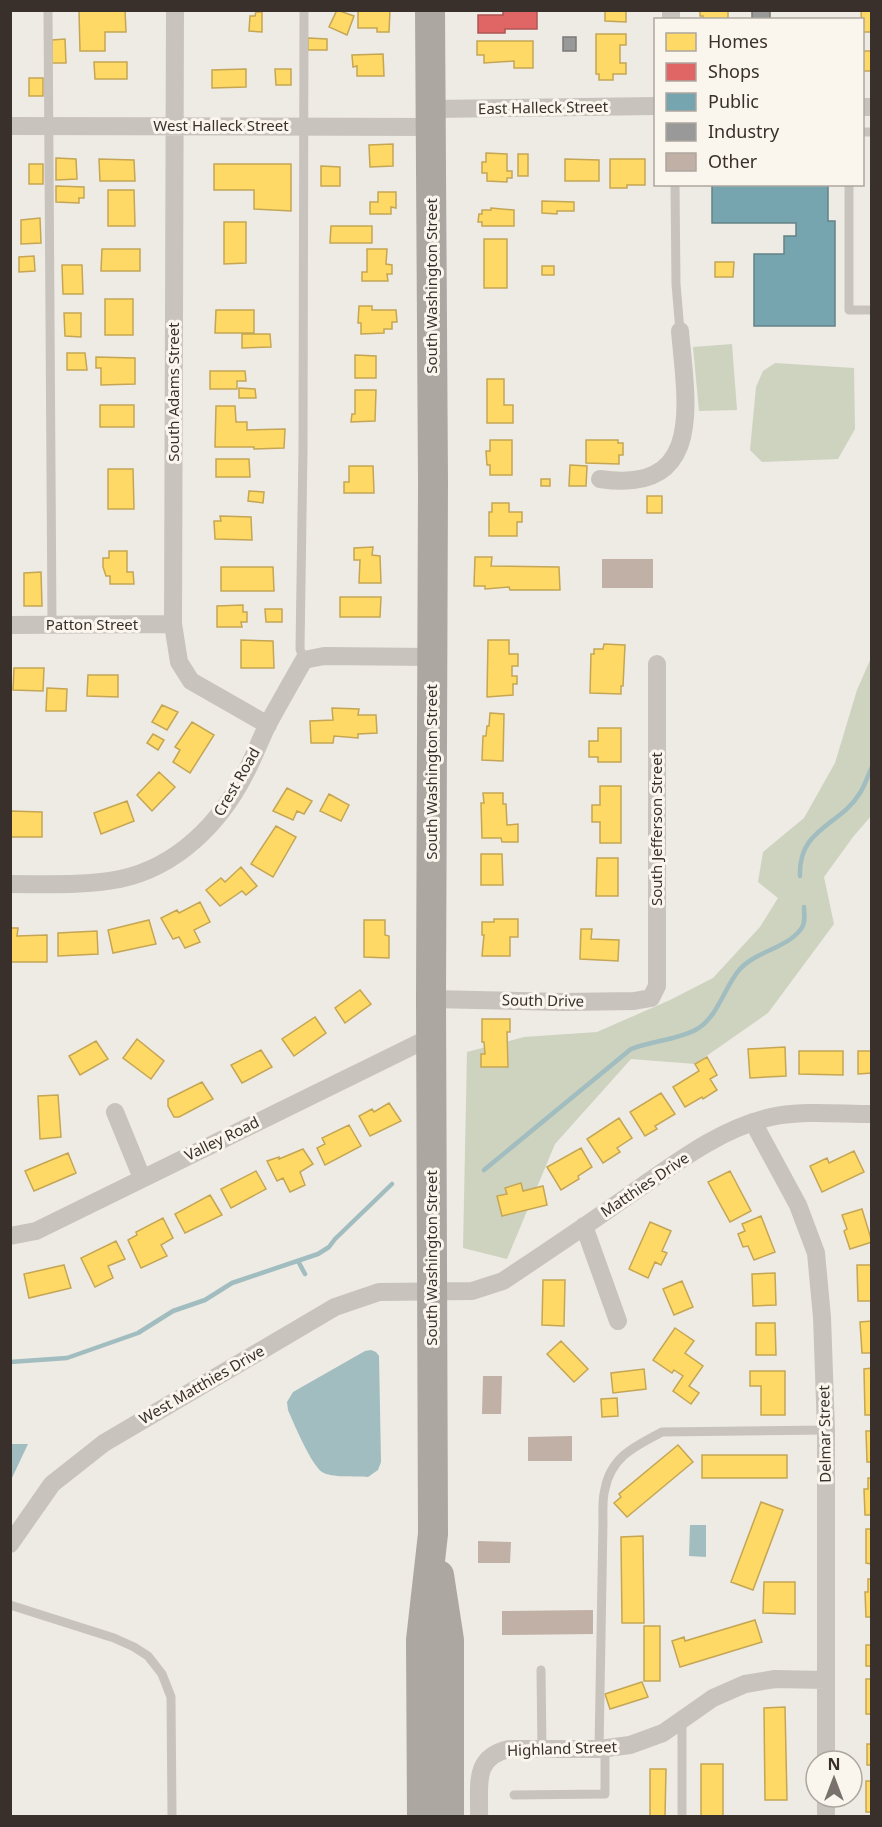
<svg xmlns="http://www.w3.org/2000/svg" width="882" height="1827" font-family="'Noto Sans',sans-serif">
<rect width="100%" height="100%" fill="#eeeae4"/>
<path fill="#ced3bf" d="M732,344L737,410L699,411L693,347Z
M775,363L854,368L855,429L838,459L762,462L750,450L756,387L763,371Z
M871,658V816L853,837L824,877L834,924L768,1013L695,1064L631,1059L555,1144L507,1259L463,1248L467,1052L524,1037L597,1032L670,1000L713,978L760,927L778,898L758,882L763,852L804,818L835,763L857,690Z"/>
<path fill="#a1bdbf" d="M371,1350L376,1352L379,1356L381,1462L378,1470L368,1477C357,1476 331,1478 322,1472C311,1464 294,1424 288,1410L287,1402L293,1392L365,1351Z
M11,1444H28L11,1480L10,1444Z
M690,1525H706V1557L689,1556Z"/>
<path fill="#ffd966" stroke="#c4a654" stroke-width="1.5" d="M79,10H125L126,32H105V51H80Z
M337,10L354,16L347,35L329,27Z
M358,10H390L389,32H377V28H358Z
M605,10H626V22L605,21Z
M700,10H728V20H703V16H700Z
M861,10H872V32H862Z
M256,12H262V32L249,31L250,16H255Z
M596,34H626V45H620V63H626V74H613V80H599V74H596Z
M308,38L327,39V50H308Z
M65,39L66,63H52V40Z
M477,41H533V68H514V61L484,63V55H477Z
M862,51H872V71H862Z
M383,54L384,76H357V66L353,67L352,55Z
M94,62H127V79H95Z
M246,69V87L212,88V70Z
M275,69H291V85H276Z
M29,78H43V96H29Z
M393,144V166L370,167L369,145Z
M486,153L507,154V171H512V178H507V182L487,181V173H482V162H486Z
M518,154H528V176H518Z
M56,158L76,159L77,179L56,180Z
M99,159L134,160L135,181H100Z
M565,159L599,160V181H565Z
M610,159H645V185H627V188H610Z
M29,164H43V184H29Z
M214,164H291V211L254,209V190H214Z
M321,166L340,167V186H321Z
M56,186L84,187V198H79V203L56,202Z
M108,190H134L135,226H108Z
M378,192H396V208L391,207V214H370V202H378Z
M542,201L574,202V211H557V214L542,213Z
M491,208L514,210V226H482V222H478L479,214H482V210H491Z
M40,218L41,243L21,244V220Z
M224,222H246V263L224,264Z
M331,226H372V243H330Z
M484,239H507V288H484Z
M102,249H140V271H101Z
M367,249H387L386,264L392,265V274H387L388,281H362V272H367Z
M34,256L35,271L19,272V257Z
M715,262H734L733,277H715Z
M62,265H82L83,294H63Z
M542,266H554V275H542Z
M105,299H133V335H105Z
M359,306H372V310H396L397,322H392V329H384V333L361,334V323H358Z
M216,310H254V333H215Z
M64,313H81V337L65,336Z
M242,334H270L271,347L242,348Z
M67,353H85L87,370H67Z
M355,355L376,356V378H355Z
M96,357L135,358V384L101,385V368H96Z
M210,371H245L246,381H237V389H210Z
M487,379H504V405H513V423H487Z
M239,388L255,389L256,398H239Z
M355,390H376L375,421L351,422L352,414H355Z
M100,405H134V427H100Z
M216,406H235L236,422H247V430L285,429L284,448L254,449V447H215Z
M490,440H512V475H490V465H487L486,451H490Z
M586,440H618V443H623V455H619V464L586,463Z
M216,459H249L250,477H216Z
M570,465L587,466L586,486H569Z
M349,466H373L374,493H344V482H349Z
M108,469H133L134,509H108Z
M541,479H550V486H541Z
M249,491L264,492L263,503L248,501Z
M647,496H662V513H647Z
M492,503H509V512H522V522H517V536H489V512H492Z
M220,516L251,517L252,540L215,539L214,521H221Z
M373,547L372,555L380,556L381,583H359L360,560H354V548Z
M109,551H127V572H133L134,584H110V576H106L103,567V558H109Z
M475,557H492L491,566L559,567L560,590H510L509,587L485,589V586H474Z
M221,567H273L274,591H221Z
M41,572L42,606H24V573Z
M340,597H381L380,617H340Z
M243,605V612H247V622H241L242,627H217V606Z
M265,609H282V622H266Z
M241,640L273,641L274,668H241Z
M488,640H509V654H518V666H512V676H517V684H513V695L487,697Z
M604,644L625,645L623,686H621V694L590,693L591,654H594V649H603Z
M14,668H44L43,691L13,690Z
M88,675H118V697L87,696Z
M47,688L67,689L66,711H46Z
M162,705L178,712L167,730L152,722Z
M332,708L359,709L358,715H376L377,733L358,734V738L334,736L333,743H311L310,721L333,720Z
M490,713L504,714L503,761L482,760L483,736H486L487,726H489Z
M192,722L214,735L190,773L173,762L180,750L175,747Z
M598,728H621V762H598V757H589V741H598Z
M153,734L164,740L158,750L147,743Z
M159,772L175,787L152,811L137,795Z
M600,786H621V843H600V822H592V805H600Z
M287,788L312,801L304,814L297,811L293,820L273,811Z
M483,793H503V804H506L507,825L518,824V842H502L501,838H482L481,803H484Z
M329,794L349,805L341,821L320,811Z
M127,801L134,821L101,834L94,813Z
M10,811L42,812V837H10Z
M276,826L296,837L273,877L251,864Z
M481,854H502L503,885H481Z
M597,858H618V896H596Z
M241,867L257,886L246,895L242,891L220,906L206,890L221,878L225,882Z
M200,902L210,922L194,930L200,942L185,948L179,937L173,939L161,918L177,910L179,913Z
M494,919H518V937H510V956H482L484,935H482V922H494Z
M149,920L156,944L113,953L108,930Z
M364,920H385V935L389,936V958L364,957Z
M10,928H18L17,936L47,935V962H10Z
M581,929H592L591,939L619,940L618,961L580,959Z
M97,931L98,954L58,956V933Z
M360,990L371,1004L345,1023L335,1008Z
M315,1017L326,1033L294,1056L282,1039Z
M482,1019H510V1032H507L508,1067H481V1054H485L484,1042H482Z
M137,1039L164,1061L151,1079L123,1058Z
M96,1041L108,1059L80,1075L69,1056Z
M785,1047L786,1076L750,1078L748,1049Z
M261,1050L272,1067L242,1083L231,1065Z
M799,1051H843V1075L799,1074Z
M858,1051H872V1073L858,1074Z
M707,1057L717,1075L710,1079L717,1090L703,1099L702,1097L685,1107L673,1087L699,1071L695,1064Z
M202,1082L213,1099L179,1117H174L168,1106V1099Z
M661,1093L675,1114L655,1126L657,1129L645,1136L630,1112Z
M58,1095L61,1137L40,1139L38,1096Z
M389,1103L401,1121L370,1136L359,1116L372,1109L374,1112Z
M619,1118L632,1138L617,1148L620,1152L603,1163L587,1139Z
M349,1125L361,1146L325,1165L317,1148L325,1144L322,1138Z
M581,1148L592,1167L578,1176L579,1179L561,1190L547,1167Z
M303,1149L313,1164L300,1172L305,1185L290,1192L283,1178L277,1181L267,1161L279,1157V1159Z
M854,1151L864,1172L822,1192L810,1166L827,1158L829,1163Z
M68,1153L76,1173L34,1191L25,1171Z
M256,1171L266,1189L231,1208L221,1189Z
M730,1171L751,1211L730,1222L708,1182Z
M521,1183L523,1191L543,1186L547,1205L502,1216L497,1196L507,1194L505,1188Z
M210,1195L222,1215L185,1233L175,1214Z
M862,1209L872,1242L850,1249L844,1231L847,1229L842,1215Z
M761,1216L775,1252L754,1260L748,1246L743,1247L738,1234L745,1231L742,1224Z
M163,1218L173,1238L161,1245L167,1256L141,1268L128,1240L137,1235L136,1232Z
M650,1222L671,1231L662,1251L667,1253L661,1265L655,1262L648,1278L629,1269Z
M116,1241L125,1259L108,1266L113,1278L95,1287L81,1258Z
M64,1265L71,1288L29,1298L24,1274Z
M857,1265H872V1301H858Z
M775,1273L776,1305L753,1306L752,1274Z
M543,1280H565L564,1326L542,1325Z
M682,1281L693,1307L674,1315L663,1289Z
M872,1321V1353H862L860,1322Z
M756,1323H775L776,1355H756Z
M675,1328L694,1341L685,1353L703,1366L689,1386L699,1393L691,1404L673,1391L683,1376L674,1370L672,1373L653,1360Z
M561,1341L588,1369L574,1382L547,1354Z
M872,1368V1415H865L864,1369Z
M644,1369L646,1389L613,1393L611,1373Z
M750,1371H785V1415H761V1386H750Z
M617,1398L618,1416L602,1417L601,1399Z
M866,1431H872V1462H867Z
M678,1445L693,1462L627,1517L614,1503L621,1497L619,1494Z
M702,1455H787V1478H702Z
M868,1478H872V1515H865L864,1489H868Z
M761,1502L783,1510L753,1590L731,1582Z
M866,1529H872V1564L866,1563Z
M643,1536L644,1623H622L621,1537Z
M868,1579H872V1617H866L865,1592H868Z
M764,1582H795V1614L763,1613Z
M755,1620L762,1642L680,1667L672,1641L684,1637L685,1641Z
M644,1626H660V1681H644Z
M866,1645H872V1666H866Z
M866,1679H872V1714H866Z
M642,1682L648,1697L610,1709L605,1694Z
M785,1707L787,1800H765L764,1708Z
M867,1744H872V1765H867Z
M701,1764H723V1816H701Z
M650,1769H666L665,1816H650Z
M866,1781H872V1812H866Z"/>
<path fill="#e06666" stroke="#ae5654" stroke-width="1.5" d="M503,11H537V29H505V33H478V15H503Z"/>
<path fill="#76a5af" stroke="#648287" stroke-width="1.5" d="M712,184H828V221H835V326H754V254H784V236H796V223H712Z"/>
<path fill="#999" stroke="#7c7a78" stroke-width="1.5" d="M752,11H770V20H752Z
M563,37H576V51H563Z"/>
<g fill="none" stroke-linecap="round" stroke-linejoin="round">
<path stroke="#a1bdbf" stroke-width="4.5" d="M800,876C798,828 840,826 860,793C865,785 868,775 872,767
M484,1170L631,1049C651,1041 681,1039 697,1029C718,1017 724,987 740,969C756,951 786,949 801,929C806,923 804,914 804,907
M298,1261L305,1274
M10,1362L67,1358L138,1333L173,1311L205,1300L232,1283L318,1254L329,1247L335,1239L392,1184"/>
</g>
<path fill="#c1b0a6" d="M602,559H653V588H602Z
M483,1376H502L501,1414H482Z
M572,1436V1461H528V1437Z
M478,1541L511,1542L510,1563H478Z
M593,1610V1634L502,1635V1611Z"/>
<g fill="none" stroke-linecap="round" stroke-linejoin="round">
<path stroke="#c8c3bd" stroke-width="9" d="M48,10L52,625
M304,10L303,449L300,649L304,660
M862,132H872
M675,184L676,284L680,331
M849,184V310H872
M10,1605L114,1638L134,1647L148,1656L162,1674L171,1697L172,1816
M541,1670L542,1750
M682,1720V1816
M599,1749L603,1522C603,1512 602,1499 605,1489C611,1457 635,1446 662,1432L826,1430
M514,1795L605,1794V1749"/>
<path stroke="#c8c3bd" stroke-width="18" d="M175,10L173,624L179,662L191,681L268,725
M671,10V20
M862,107H872
M431,109L656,106
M10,126L432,127
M600,479C706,495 686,401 680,331
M10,625L173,624
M10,884C47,884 84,886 120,879C177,867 220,823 245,774C254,757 260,740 268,724C280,702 292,681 304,660L324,656L432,657
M431,999L564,1002L634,1001L651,998L657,986V664
M115,1112L142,1178
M753,1122L798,1205L816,1253L822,1317L826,1430V1761
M584,1226L618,1321
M10,1236L36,1231L431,1037
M10,1544L52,1484L104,1443L335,1307L379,1292L472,1291L503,1281C545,1253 587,1225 628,1196C672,1166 718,1129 771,1117C803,1110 839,1114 872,1114
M479,1816C480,1786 472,1757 509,1749H599L630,1745L663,1733L713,1698L745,1684L775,1679L826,1680
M826,1816V1797"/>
<path stroke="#ada7a2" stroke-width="30" d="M439,1575L449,1640V1816
M422,1816L421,1640L433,1534L431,999L433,484L430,10"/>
</g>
<g text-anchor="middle" stroke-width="6" stroke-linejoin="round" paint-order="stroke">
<g font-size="15" fill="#39302b" stroke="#faf5ed">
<text transform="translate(543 108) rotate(-1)" y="5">East Halleck Street</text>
<text x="221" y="131">West Halleck Street</text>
<text transform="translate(432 286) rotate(-90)" y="5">South Washington Street</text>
<text transform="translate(174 392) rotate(-90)" y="5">South Adams Street</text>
<text x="92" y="630">Patton Street</text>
<text transform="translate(432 772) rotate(-90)" y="5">South Washington Street</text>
<text transform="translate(237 782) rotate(-60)" y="5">Crest Road</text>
<text transform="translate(657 829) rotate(-90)" y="5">South Jefferson Street</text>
<text transform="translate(543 1001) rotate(1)" y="5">South Drive</text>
<text transform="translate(222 1139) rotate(-26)" y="5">Valley Road</text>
<text transform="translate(645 1185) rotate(-34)" y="5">Matthies Drive</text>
<text transform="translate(432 1258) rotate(-90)" y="5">South Washington Street</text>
<text transform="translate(202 1385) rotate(-30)" y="5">West Matthies Drive</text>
<text transform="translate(825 1434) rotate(-91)" y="5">Delmar Street</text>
<text transform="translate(562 1749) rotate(-2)" y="5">Highland Street</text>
</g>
</g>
<rect width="882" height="1827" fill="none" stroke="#39302b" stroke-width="24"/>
<rect x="654" y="18" width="210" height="168" fill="#faf5ed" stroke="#ada69f" stroke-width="1.5"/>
<rect x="666" y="33" width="30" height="18" fill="#ffd966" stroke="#ada69f" stroke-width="1.5"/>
<text x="708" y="48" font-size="18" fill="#39302b">Homes</text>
<rect x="666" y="63" width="30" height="18" fill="#e06666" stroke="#ada69f" stroke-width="1.5"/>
<text x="708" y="78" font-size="18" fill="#39302b">Shops</text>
<rect x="666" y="93" width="30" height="18" fill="#76a5af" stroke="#ada69f" stroke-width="1.5"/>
<text x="708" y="108" font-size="18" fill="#39302b">Public</text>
<rect x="666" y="123" width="30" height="18" fill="#999999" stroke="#ada69f" stroke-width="1.5"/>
<text x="708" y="138" font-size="18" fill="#39302b">Industry</text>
<rect x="666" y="153" width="30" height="18" fill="#c1b0a6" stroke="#ada69f" stroke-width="1.5"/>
<text x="708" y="168" font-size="18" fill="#39302b">Other</text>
<g transform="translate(834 1779)"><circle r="28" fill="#faf5ed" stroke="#ada69f" stroke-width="1.5"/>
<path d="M0-4.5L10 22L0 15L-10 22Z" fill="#78716c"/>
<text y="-9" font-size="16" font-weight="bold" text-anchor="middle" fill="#39302b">N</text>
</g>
</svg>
